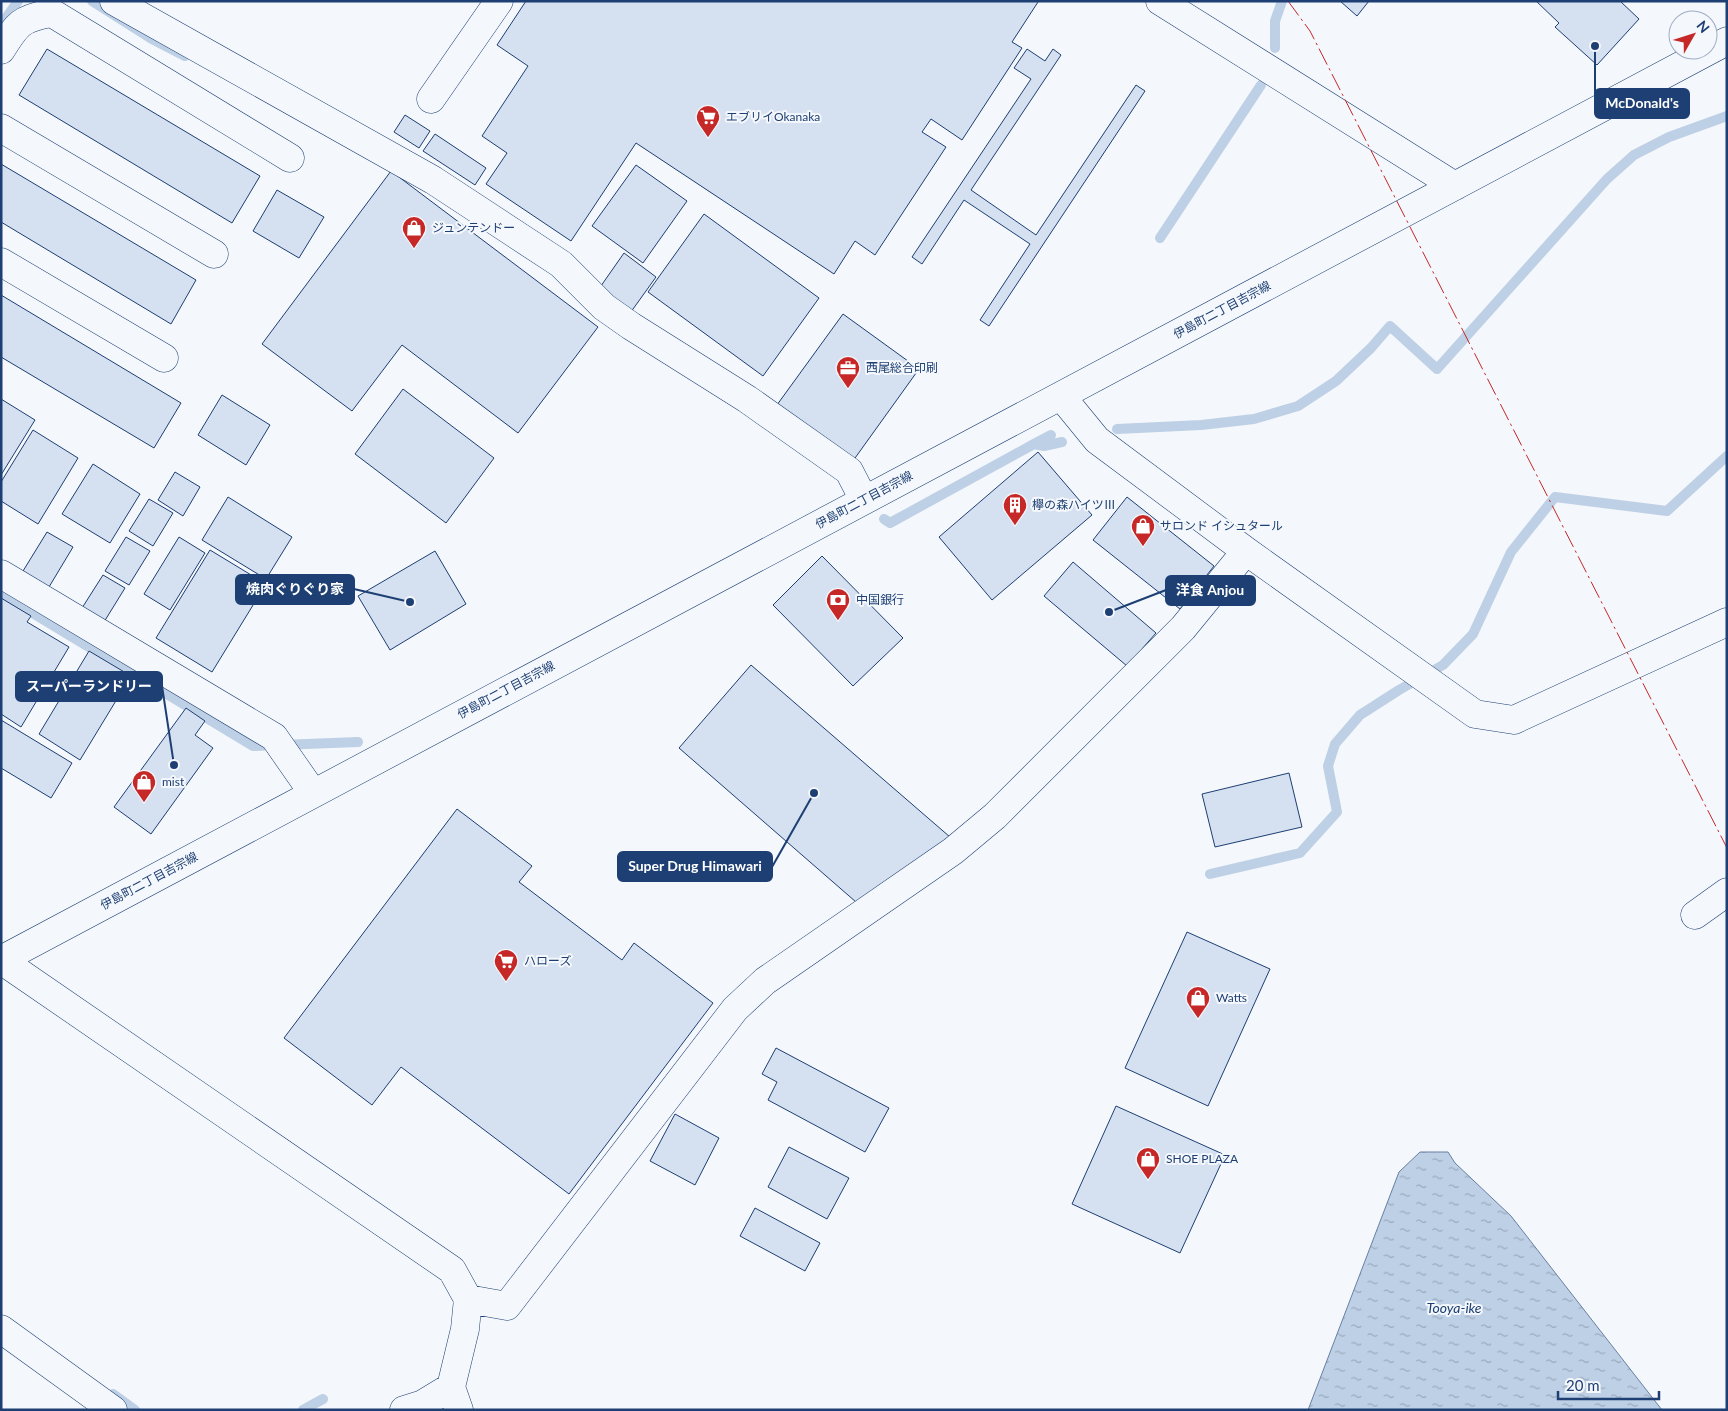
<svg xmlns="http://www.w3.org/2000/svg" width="1728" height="1411" font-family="Lato,'Noto Sans JP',sans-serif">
<defs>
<pattern id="water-ripples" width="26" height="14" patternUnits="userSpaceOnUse" patternTransform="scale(1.25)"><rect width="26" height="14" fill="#bed0e5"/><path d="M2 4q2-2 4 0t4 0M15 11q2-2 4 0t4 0" fill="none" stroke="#9aaabe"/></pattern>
</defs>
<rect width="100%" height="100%" fill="#f4f7fb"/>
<path fill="url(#water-ripples)" stroke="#687fa3" d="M1420,1152H1448L1455,1163L1511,1216L1662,1410H1308L1399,1172Z"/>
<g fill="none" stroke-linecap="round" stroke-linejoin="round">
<path stroke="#bed0e5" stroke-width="10" d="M92,1L152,39L185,56
M1,25L18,1
M1275,48V21L1282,1
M1160,238L1261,85
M1117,429L1201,425L1254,419L1298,406L1336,381L1371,348L1390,326L1437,369L1607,179L1634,155L1669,137L1727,116
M1034,444L1051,435
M884,519L890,523L1034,444L1044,446L1062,442
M1,594L253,746L358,742
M1210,874L1300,853L1337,812L1328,766L1335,744L1360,715L1399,690L1443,665L1473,634L1511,552L1555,497L1667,511L1727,456
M113,1394L135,1410
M303,1410L323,1399"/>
</g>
<path fill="#d5e0f0" stroke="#1d3f73" d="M526,1H1037L1038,2L1012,42L1022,48L962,140L931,119L922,132L946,147L875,255L855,241L834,274L636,143L571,241L486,184L507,153L482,136L528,66L497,45Z
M1340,1H1369L1357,16Z
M1536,1H1620L1639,19L1597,65L1555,27L1559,23Z
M47,49L260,176L232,223L19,95Z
M1027,49L1045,61L1053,49L1061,55L971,190L1036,235L1136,85L1145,91L989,326L980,320L1030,244L964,200L922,264L912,257L1031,79L1014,68Z
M405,115L430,131L419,148L394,132Z
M435,134L486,168L475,185L423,151Z
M1,164L196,280L171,324L1,222Z
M636,165L687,201L643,263L592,226Z
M391,171L598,327L518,433L402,345L352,411L262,344Z
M277,190L324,217L299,258L253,231Z
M704,214L819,298L763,376L648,292Z
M624,253L656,277L628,316L596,293Z
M1,295L181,403L154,448L1,357Z
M843,314L919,369L850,465L774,409Z
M403,389L494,458L446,523L355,454Z
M222,395L270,425L246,465L198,435Z
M1,399L35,420L1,475Z
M33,430L78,458L38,524L1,501V482Z
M1038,452L1092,515L992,600L939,537Z
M93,464L140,494L110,543L62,514Z
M175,472L200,487L183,516L158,500Z
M228,497L292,537L266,579L202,540Z
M1127,497L1214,566L1180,609L1093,540Z
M149,499L173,513L153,546L129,531Z
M47,532L73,547L49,587L23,571Z
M126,537L150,551L129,585L105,571Z
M179,537L205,553L170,610L144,594Z
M210,550L266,584L212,672L156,638Z
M435,551L466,604L390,650L358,596Z
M822,556L903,638L853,686L773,605Z
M1073,562L1156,633L1127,666L1044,596Z
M103,575L125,588L104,622L82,608Z
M1,598L31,616L27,622L69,647L21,727L1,714Z
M89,651L131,676L80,760L39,734Z
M751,665L950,837L856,902L679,748Z
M186,708L205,721L195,735L213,748L151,834L114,807Z
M1,720L72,763L51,798L1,768Z
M1289,773L1302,827L1215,847L1202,794Z
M457,809L532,866L519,882L622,960L634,943L713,1003L569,1194L401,1067L372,1105L284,1038Z
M1187,932L1270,969L1208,1106L1125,1068Z
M776,1048L889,1108L865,1152L768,1100L777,1082L762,1074Z
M1116,1106L1225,1155L1180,1253L1072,1204Z
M675,1114L719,1138L695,1185L650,1161Z
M789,1147L849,1178L827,1219L768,1187Z
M755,1208L820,1243L805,1271L740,1236Z"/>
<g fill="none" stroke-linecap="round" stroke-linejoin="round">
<g stroke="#1d3f73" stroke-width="29">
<path id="minor" d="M114,1L433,180L561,264L604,307L631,326L747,399L849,471L864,500
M1160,1L1455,186
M1,50C17,24 21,18 52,13L290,158
M431,99L499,1
M1,128L214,254
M1,262L164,358
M1061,396L1097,440L1246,551L1475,714L1514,720L1727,622
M1,574L274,737L313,793
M1695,915L1727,892
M1,960L1727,41
M1,960L452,1270L468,1299L465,1329L451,1387L459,1410
M468,1299L507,1306L735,1009L765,981L953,851L995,816L1183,628L1246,551
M1,1329L113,1410
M404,1410L423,1404L451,1387"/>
</g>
<use href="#minor" stroke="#f4f7fb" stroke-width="28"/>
<path stroke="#c62828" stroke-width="1" stroke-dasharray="18 4 2.5 4" stroke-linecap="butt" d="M1288,1L1310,31L1727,848"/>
</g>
<defs>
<g id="supermarket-pin" transform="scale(1.25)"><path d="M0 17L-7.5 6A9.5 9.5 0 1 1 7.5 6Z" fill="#c62828" stroke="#f4f7fb"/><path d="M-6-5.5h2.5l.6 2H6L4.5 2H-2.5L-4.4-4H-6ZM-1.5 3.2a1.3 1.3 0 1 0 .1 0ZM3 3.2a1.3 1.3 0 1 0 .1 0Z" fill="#fff"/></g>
<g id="shop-pin" transform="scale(1.25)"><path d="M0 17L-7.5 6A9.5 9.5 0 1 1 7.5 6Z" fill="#c62828" stroke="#f4f7fb"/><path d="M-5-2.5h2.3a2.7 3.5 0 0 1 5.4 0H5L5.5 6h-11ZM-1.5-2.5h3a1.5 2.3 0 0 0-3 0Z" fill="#fff"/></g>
<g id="office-pin" transform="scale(1.25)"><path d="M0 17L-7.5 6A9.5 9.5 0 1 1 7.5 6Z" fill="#c62828" stroke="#f4f7fb"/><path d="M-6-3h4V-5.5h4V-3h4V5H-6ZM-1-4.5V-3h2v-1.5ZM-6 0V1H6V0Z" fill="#fff"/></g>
<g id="building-pin" transform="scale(1.25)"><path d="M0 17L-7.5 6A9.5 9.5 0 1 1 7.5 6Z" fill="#c62828" stroke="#f4f7fb"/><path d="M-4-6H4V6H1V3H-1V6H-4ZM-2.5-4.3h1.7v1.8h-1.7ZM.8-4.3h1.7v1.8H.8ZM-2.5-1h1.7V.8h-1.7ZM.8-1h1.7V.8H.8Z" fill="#fff"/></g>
<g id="bank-pin" transform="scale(1.25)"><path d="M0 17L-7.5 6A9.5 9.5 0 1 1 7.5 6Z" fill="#c62828" stroke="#f4f7fb"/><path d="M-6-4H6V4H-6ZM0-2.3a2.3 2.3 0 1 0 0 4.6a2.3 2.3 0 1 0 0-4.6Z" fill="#fff"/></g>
</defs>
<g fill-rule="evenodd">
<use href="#supermarket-pin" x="708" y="117"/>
<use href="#shop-pin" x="414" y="228"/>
<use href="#office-pin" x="848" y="368"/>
<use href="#building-pin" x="1015" y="505"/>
<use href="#shop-pin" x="1143" y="526"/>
<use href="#bank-pin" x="838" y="600"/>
<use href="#shop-pin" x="144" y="782"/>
<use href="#supermarket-pin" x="506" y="961"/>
<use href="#shop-pin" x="1198" y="998"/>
<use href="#shop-pin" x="1148" y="1159"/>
</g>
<g text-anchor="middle" stroke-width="4" stroke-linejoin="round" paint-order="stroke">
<g font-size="12" fill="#1d3f73" stroke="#f4f7fb" text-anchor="start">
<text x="726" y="121">エブリイOkanaka</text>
<text x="432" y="232">ジュンテンドー</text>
<text x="866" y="372">西尾総合印刷</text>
<text x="1032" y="509">欅の森ハイツⅢ</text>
<text x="1160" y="530">サロンド イシュタール</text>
<text x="856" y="604">中国銀行</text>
<text x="162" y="786">mist</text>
<text x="524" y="965">ハローズ</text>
<text x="1216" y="1002">Watts</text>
<text x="1166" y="1163">SHOE PLAZA</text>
</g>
<g font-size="12" fill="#1d3f73" stroke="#f4f7fb">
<text transform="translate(1222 310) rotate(-28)" y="4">伊島町二丁目吉宗線</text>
<text transform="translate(864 500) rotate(-28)" y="4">伊島町二丁目吉宗線</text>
<text transform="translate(506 690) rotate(-28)" y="4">伊島町二丁目吉宗線</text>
<text transform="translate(149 881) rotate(-28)" y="4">伊島町二丁目吉宗線</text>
</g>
<g font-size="14" font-style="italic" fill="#1d3f73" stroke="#f4f7fb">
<text x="1454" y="1313">Tooya-ike</text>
</g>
</g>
<path fill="none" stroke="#1d3f73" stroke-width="2" d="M1595 46L1595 103M410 602L354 589M1109 612L1166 590M174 765L162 686M814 793L772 867"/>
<g fill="#1d3f73" stroke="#f4f7fb" stroke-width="2">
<circle cx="1595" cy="46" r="5"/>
<circle cx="410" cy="602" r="5"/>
<circle cx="1109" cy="612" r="5"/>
<circle cx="174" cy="765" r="5"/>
<circle cx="814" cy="793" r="5"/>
</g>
<g fill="#1d3f73" stroke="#1d3f73" stroke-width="2">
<rect x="1595" y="89" width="94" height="29" rx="5"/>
<rect x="236" y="575" width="118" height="29" rx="5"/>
<rect x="1166" y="576" width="89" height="29" rx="5"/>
<rect x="16" y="672" width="146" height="29" rx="5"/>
<rect x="618" y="852" width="154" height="29" rx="5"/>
</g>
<g font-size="14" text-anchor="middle" font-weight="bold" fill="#fff">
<text x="1642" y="108">McDonald's</text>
<text x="295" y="594">焼肉ぐりぐり家</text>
<text x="1210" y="595">洋食 Anjou</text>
<text x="89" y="691">スーパーランドリー</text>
<text x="695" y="871">Super Drug Himawari</text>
</g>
<rect width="1728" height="1411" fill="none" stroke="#1d3f73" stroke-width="5"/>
<g transform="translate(1693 35) rotate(51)"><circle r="24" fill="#f4f7fb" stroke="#9eadc5"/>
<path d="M0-4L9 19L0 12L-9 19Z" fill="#c62828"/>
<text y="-8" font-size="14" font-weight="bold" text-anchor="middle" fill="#1d3f73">N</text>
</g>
<path d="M1558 1391v8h101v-8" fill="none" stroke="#1d3f73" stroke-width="2.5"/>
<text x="1566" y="1391" font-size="15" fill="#1d3f73" stroke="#f4f7fb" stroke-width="4" paint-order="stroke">20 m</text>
</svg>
